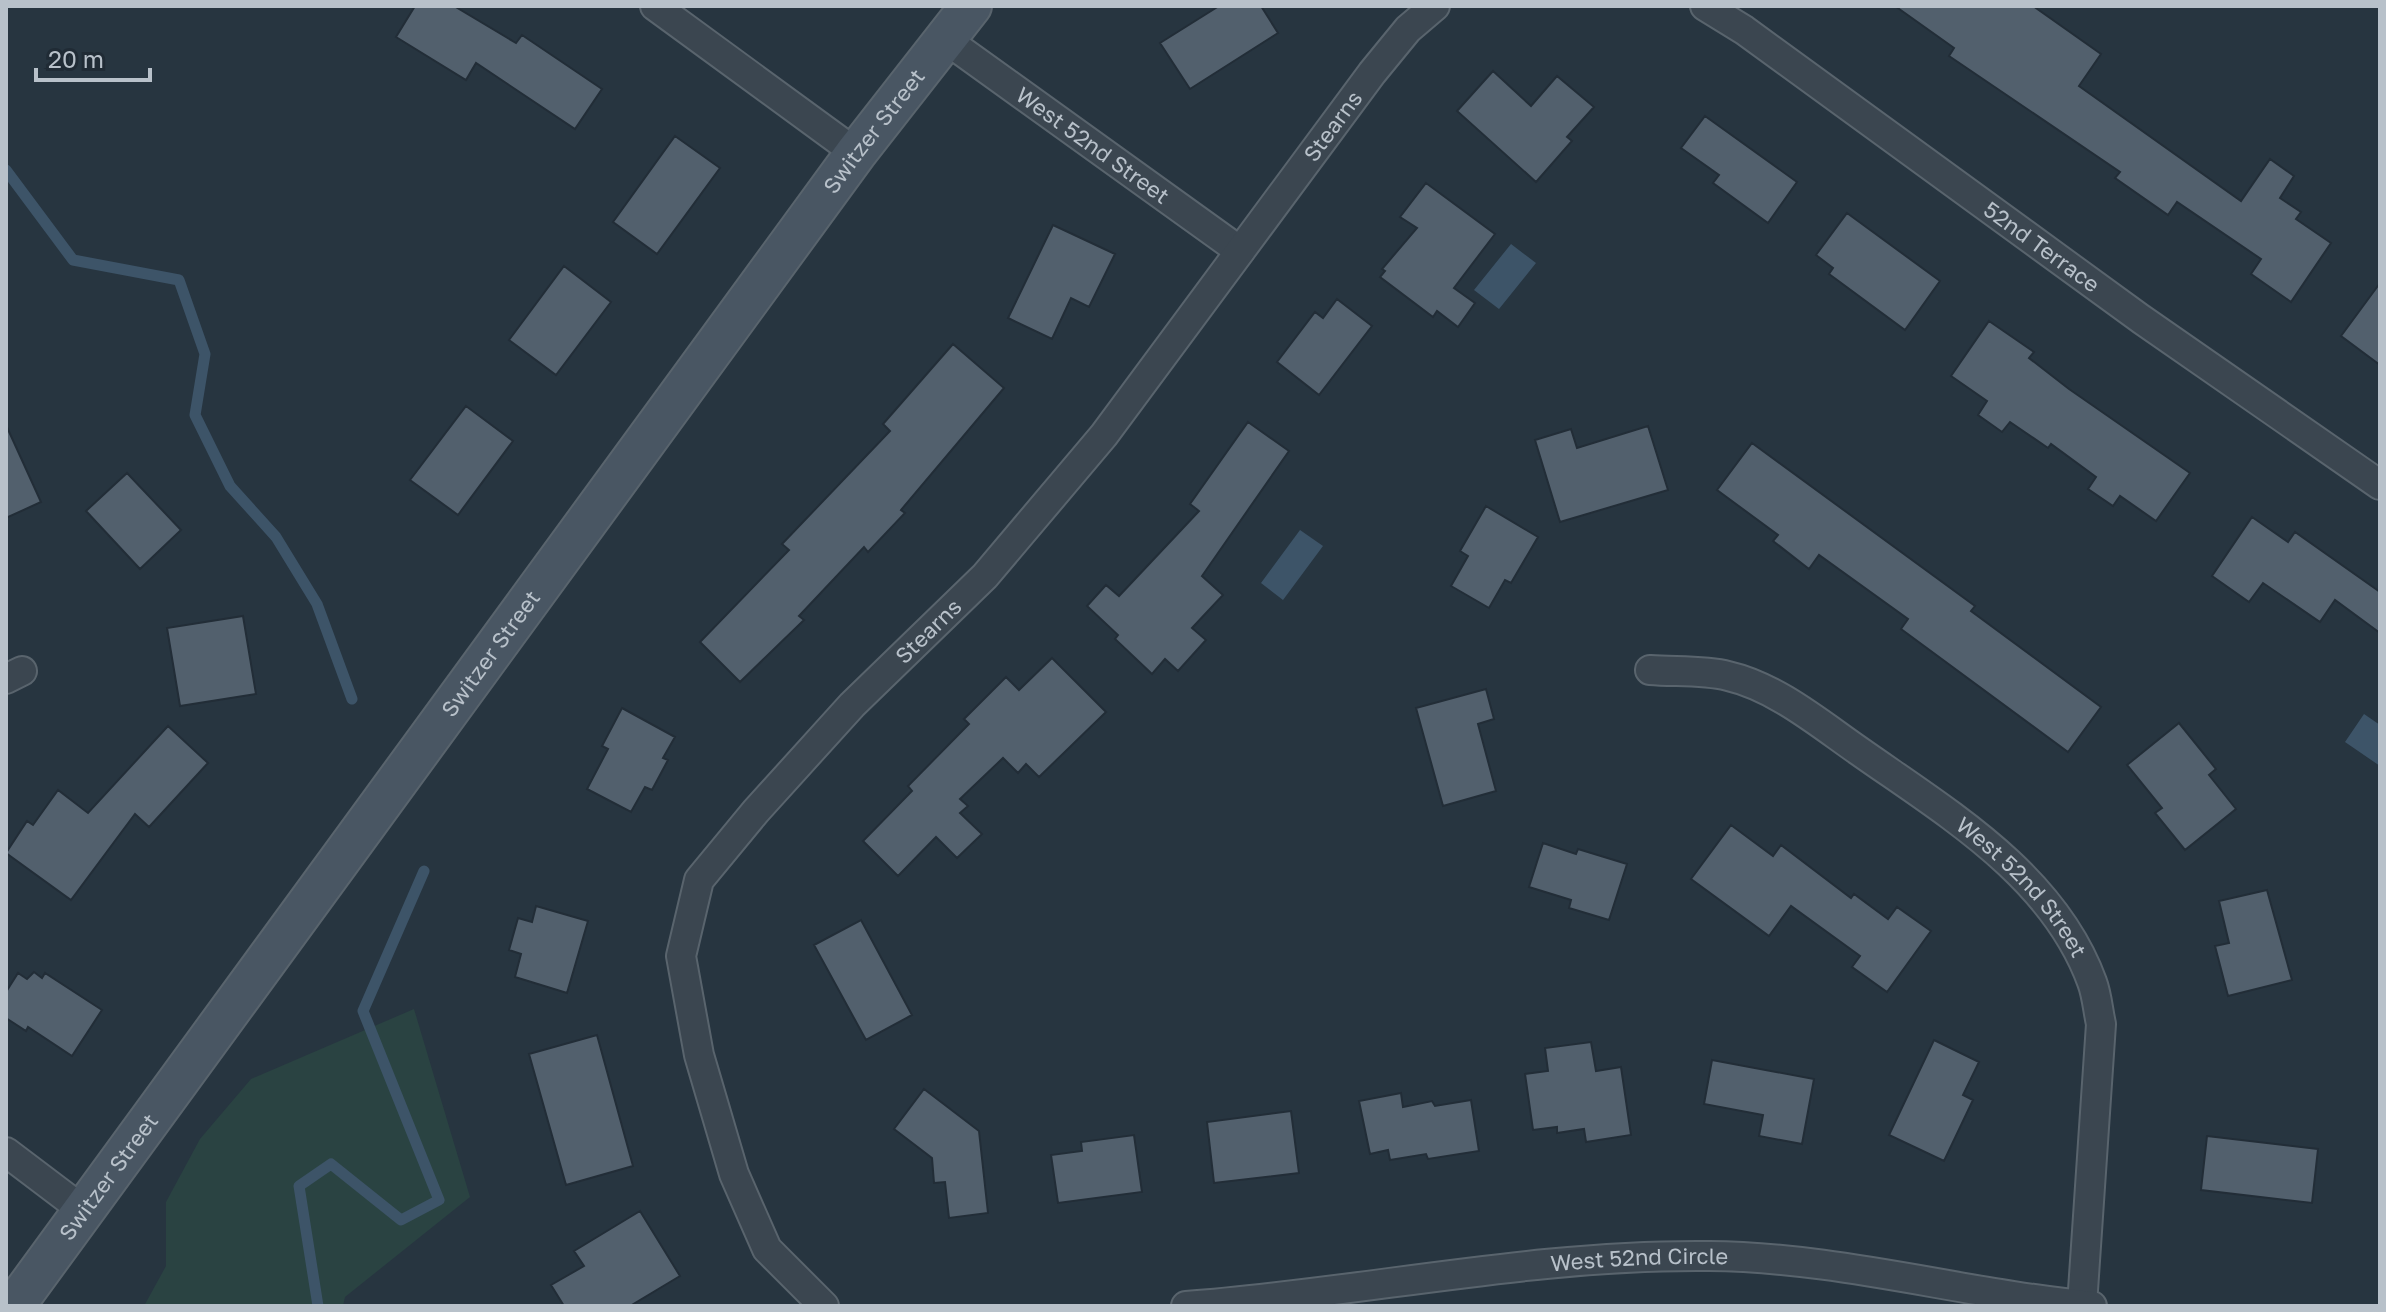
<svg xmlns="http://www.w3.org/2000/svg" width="2386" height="1312" font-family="'Golos Text',sans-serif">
<rect width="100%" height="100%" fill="#273540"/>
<path fill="#2a4342" d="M414,1009L470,1197L345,1297L343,1306H144L166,1266V1202L200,1139L251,1079Z"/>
<path fill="#3d5468" d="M1511,244L1536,263L1499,309L1474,290Z
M1300,530L1323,546L1283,600L1261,583Z
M2364,714L2380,725V766L2345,742Z"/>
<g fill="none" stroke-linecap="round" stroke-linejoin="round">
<path stroke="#3d5468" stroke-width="11" d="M6,170L73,260L179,280L205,354L195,415L230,486L276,537L317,604L352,699
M318,1306L299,1186L331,1164L401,1220L439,1200L363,1011L424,871"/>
</g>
<path fill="#52606d" stroke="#222d37" stroke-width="2" d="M415,6H454L516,43L522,35L602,89L575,129L476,63L466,80L396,37Z
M1219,6H1261L1278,33L1190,89L1160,43Z
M1895,6H2033L2101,54L2079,86L2241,201L2270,159L2294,176L2280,198L2301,212L2296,219L2331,243L2291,302L2251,274L2261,259L2177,202L2168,215L2115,178L2120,172L1949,56L1954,48Z
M1493,71L1531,106L1557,76L1594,107L1567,137L1572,141L1536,182L1457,111Z
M1705,116L1797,182L1768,223L1713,183L1719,175L1681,148Z
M675,136L720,168L657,254L613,222Z
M1426,183L1495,234L1454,288L1475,303L1458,327L1437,311L1433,317L1380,277L1385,271L1382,269L1417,228L1400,217Z
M1847,213L1940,281L1905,330L1829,274L1833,268L1816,255Z
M1053,225L1115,254L1089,307L1071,298L1052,339L1008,318Z
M564,266L611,302L556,375L509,340Z
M2380,283V365L2341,336Z
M1337,299L1372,326L1319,395L1277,362L1315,312L1323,318Z
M1989,321L2034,352L2029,358L2069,389L2190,473L2156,521L2120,496L2113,506L2088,489L2096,477L2051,444L2048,448L2010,422L2002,432L1978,415L1987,401L1951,376Z
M953,344L1004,388L901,510L905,513L868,552L864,547L799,616L804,620L740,682L700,642L789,550L782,544L890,431L883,424Z
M466,406L513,441L458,515L410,480Z
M1248,422L1289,451L1202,576L1223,595L1192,628L1206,640L1178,671L1165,659L1152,674L1115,639L1118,635L1087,606L1106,585L1119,596L1199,511L1190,504Z
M6,425L41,502L6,518Z
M1648,426L1668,490L1560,522L1535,440L1571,429L1577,448Z
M1752,443L1975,606L1971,611L2101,707L2068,752L1901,629L1908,619L1819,555L1809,569L1773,541L1778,535L1717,490Z
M127,473L181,530L140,569L86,511Z
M1486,506L1538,537L1511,583L1505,580L1489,608L1451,586L1468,556L1460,551Z
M2252,517L2288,542L2295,532L2380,592V633L2335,600L2320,622L2263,583L2249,602L2212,576Z
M243,616L256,694L180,706L167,628Z
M1052,658L1106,712L1039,777L1026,764L1018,773L1003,758L960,799L968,806L960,813L982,834L957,858L936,837L898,876L863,841L912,791L908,786L969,724L964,719L1006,677L1019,690Z
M1486,689L1494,719L1478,724L1496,791L1443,806L1416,708Z
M622,708L675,737L663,758L668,760L652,790L645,787L631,812L587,789L608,749L602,746Z
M2179,723L2216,769L2209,775L2236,809L2185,850L2155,813L2162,808L2127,765Z
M168,726L208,763L149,827L135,814L71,900L6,853L27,821L33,825L58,790L88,813Z
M1731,825L1773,856L1781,845L1851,898L1854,894L1888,919L1897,907L1931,931L1887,992L1852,967L1860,956L1791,906L1769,936L1691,879Z
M1543,843L1576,854L1578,849L1627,864L1609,920L1569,908L1571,900L1529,887Z
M2267,890L2292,980L2228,996L2215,946L2229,943L2219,901Z
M536,906L588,921L567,993L515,977L521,954L509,950L518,918L532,922Z
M861,920L912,1015L866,1040L814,945Z
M34,972L42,978L45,973L102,1010L72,1056L28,1027L26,1031L6,1018V992L18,973L27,979Z
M597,1035L633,1166L566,1185L529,1054Z
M1934,1040L1979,1062L1963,1095L1973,1100L1944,1161L1889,1135Z
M1591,1042L1596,1071L1621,1067L1631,1135L1586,1142L1584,1129L1557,1133V1127L1533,1130L1525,1074L1548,1071L1545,1048Z
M1712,1060L1814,1079L1802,1144L1759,1136L1763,1115L1704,1104Z
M924,1089L979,1131L988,1213L949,1218L945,1182L934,1183L932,1158L894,1129Z
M1401,1093L1403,1107L1432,1101L1435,1106L1471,1100L1479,1151L1428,1159L1426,1154L1390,1160L1388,1150L1370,1154L1359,1101Z
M1291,1111L1299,1173L1214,1183L1207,1122Z
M1134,1135L1142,1192L1058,1203L1051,1155L1082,1151L1081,1142Z
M2207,1136L2318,1149L2312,1203L2201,1190Z
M640,1211L680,1276L630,1306H564L551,1285L584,1266L574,1251Z"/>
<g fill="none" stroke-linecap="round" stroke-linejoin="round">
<g stroke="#59646d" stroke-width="32">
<g id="street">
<path d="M655,6L856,153"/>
<path id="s1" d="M1705,6L1744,30L2141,319L2380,485"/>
<path id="s2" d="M945,39L1240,251"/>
<path id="s3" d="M1650,670C1675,672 1704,670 1728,676C1776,687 1820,724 1859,751C1947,813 2053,875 2092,982C2097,995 2098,1011 2101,1024L2082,1305"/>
<path d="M6,679L22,671"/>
<path d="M6,1152L84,1211"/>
<path id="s4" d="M824,1306L767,1249L734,1174L699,1055L681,956L699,880L756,811L852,705L985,576L1104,435L1372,73L1408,29L1435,6"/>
<path id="s5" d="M1186,1306C1361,1293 1533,1254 1709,1256C1838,1257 1964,1294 2092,1306"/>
</g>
</g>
<g stroke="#59646d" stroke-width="44">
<g id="secondary">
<path id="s6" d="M14,1306L856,153L971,6"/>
</g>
</g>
<use href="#street" stroke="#3b4650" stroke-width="28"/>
<use href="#secondary" stroke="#495663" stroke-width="40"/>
</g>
<g text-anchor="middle" stroke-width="6" stroke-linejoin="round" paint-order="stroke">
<g font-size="22" fill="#b8c1ca" stroke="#202b35">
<text dy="8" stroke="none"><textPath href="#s4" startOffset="1452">Stearns</textPath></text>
<text dy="8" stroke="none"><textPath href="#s6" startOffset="1456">Switzer Street</textPath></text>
<text dy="8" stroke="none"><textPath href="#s2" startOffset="182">West 52nd Street</textPath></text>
<text dy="8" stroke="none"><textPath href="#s1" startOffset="414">52nd Terrace</textPath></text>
<text dy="8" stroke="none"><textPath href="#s4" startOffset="804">Stearns</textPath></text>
<text dy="8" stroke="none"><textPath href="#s6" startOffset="808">Switzer Street</textPath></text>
<text dy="8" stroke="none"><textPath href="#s3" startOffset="444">West 52nd Street</textPath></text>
<text dy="8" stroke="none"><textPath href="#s6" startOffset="160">Switzer Street</textPath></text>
<text dy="8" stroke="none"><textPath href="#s5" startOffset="456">West 52nd Circle</textPath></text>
</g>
</g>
<rect width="2386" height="1312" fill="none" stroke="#b8c1ca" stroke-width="16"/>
<path d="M36 68v12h114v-12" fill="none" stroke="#b8c1ca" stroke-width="4"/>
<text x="48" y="68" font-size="24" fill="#b8c1ca" stroke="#202b35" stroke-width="6" paint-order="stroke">20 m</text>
</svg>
